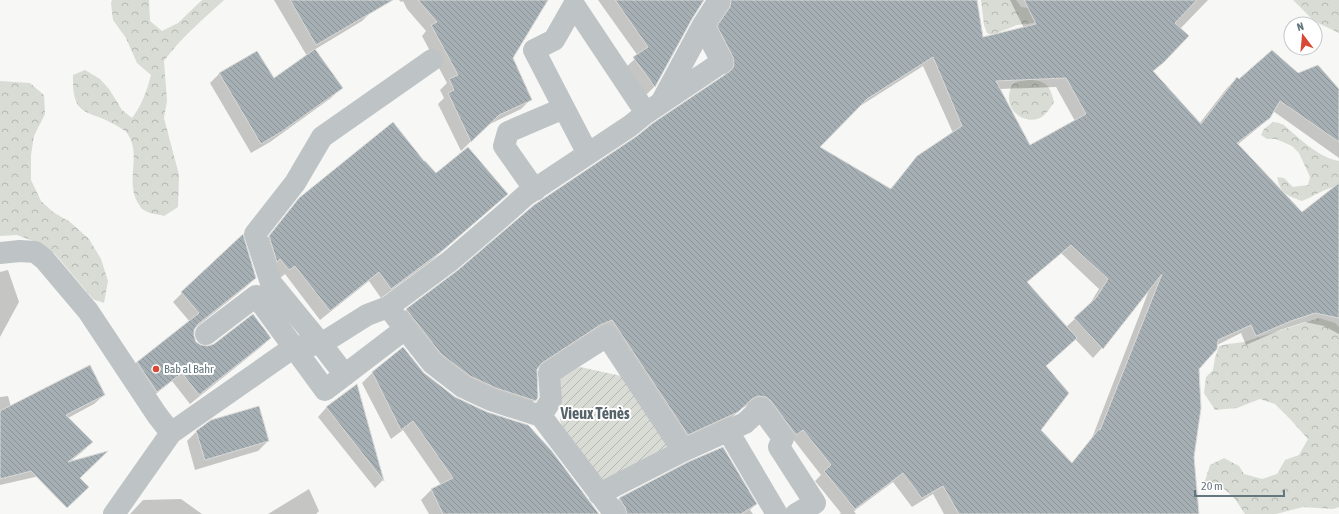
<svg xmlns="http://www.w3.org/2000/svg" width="1339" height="514" font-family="'Asap Condensed',sans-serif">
<defs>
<pattern id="forest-crowns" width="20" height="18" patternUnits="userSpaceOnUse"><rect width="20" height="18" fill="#d8dcd4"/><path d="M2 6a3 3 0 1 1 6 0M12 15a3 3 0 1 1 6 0" fill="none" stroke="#b3b7b1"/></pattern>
<pattern id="garden-furrows" width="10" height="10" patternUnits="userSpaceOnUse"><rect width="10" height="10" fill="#d8dcd4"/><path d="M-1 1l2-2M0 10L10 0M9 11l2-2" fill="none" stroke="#b3b7b1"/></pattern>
<pattern id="building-back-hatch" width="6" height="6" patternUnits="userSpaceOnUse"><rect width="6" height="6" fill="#a6b0b4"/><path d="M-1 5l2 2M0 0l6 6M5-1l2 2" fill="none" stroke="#8b9498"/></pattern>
</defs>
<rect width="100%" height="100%" fill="#f7f7f5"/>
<path fill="url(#forest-crowns)" d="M112,0H149L150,21L162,31L178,23L202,0H224C202,20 181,38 164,61L167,101L164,118L179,175L178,207L164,216C158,214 149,214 144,210C143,210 140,207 140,206C123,184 143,155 127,133C125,130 120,128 117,126C88,108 72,120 73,75L85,70L100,79L109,89L122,110L132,118C142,105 147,90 151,75L137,63L126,38L113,20L111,3Z
M981,0H1016L1021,7L1029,8L1038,18L1033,23L1017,25L992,35L987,33L984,25Z
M1293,0H1339V33L1314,21Z
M1027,80C1046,80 1050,85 1054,102C1050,108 1047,114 1040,118C1023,125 1004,109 1010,90C1011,87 1012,84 1015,83C1018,81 1024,81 1027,80Z
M0,81L30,83L44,95L45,114L34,136L31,155V180L41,201L53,212L70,222L89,239L101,259L108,281L104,303L93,299L55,254L41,244L17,235L0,236Z
M1273,122L1279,123L1284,125C1300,139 1318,157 1339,161V189L1335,187C1323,189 1313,197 1302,201C1286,195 1281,194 1277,177L1284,178L1293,187L1308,185L1310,177L1299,153L1292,146L1276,139H1267L1261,135L1264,129Z
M1319,318L1335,323L1339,327V507L1333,509L1303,507L1276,514H1245L1235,499L1223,488L1204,484L1210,465L1224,458L1239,466L1244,474L1262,479L1277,474L1285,460L1299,455L1308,439L1289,418L1275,404L1260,399L1237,408L1215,410L1204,393L1206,377L1213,370L1215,358L1219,346L1228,344L1244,342Z"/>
<path fill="url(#garden-furrows)" d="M580,367L626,377L672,448L603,483L561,428L558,385C561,375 571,369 580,367Z"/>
<path fill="#0003" fill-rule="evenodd" d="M274,0H366L372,11L362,21L314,50L341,88L331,98L270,142L251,153L210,83L220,73L273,80L307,56Z
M399,0H547L512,58L531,99L521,109L488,125L461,151L438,104L444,98L440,90L447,83L422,36L426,31L407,9L403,1L401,2Z
M598,0H703L691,19L654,87L645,96L625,68L638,56Z
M717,0H976L982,38L1024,28L1010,0H1208L1180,29L1188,36L1153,72L1199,124L1227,88L1237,78L1239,81L1298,74L1339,91V158L1273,111L1259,127L1237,145L1302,213L1339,187V334L1324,326L1305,322L1280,330L1246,345L1241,333L1217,345L1198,369L1193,457L1198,514H944L933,494L912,507L893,482L854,511L856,514H839L841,513L815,481L821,475L793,439L749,405L742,408L727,422L678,444L603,328L590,335L536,369L535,400L525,410L486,397L397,320L406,310L638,137L724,77L725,73L708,36ZM923,66L953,133L918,157L890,189L818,147L857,108ZM1056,87L1075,121L1029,146L1000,89ZM1061,253L1099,289L1088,307L1066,327L1026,283ZM1151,285L1092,438L1071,464L1039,430L1045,367L1075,339L1093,358L1102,348Z
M424,163L436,174L507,194L431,261L381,298L369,281L320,320L285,274L279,279L260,247L290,209L300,199Z
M8,270L19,302L0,337V272Z
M255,278L246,287L194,329L193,335L195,342L200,346L208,347L270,338L261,347L190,404L172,381L148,400L128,371L137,362L190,322L173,302L182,293Z
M372,373H424L598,514H429L421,500L431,490L441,485L403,430L391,439L362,383Z
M356,385L383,480L375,488L318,417L326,408Z
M104,395L94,404L68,418L92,442L82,452L57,472L0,485V397L8,396L11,407Z
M197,431L268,441L258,451L195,470L187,441Z
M689,463L756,504L750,510L753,514H610L608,510L619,499Z
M309,489L319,511L316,514H268Z
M181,499L202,514H130L143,500Z"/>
<path fill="url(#building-back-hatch)" stroke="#d9d9d7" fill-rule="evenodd" d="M290,0H393L316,45Z
M418,0H548L513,58L532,100L499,115L471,142L448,93L454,90L449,79L458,75L431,25L437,22Z
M615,0H704L692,19L655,87L633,57L648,47Z
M731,0H977L983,37L1036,24L1024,0H1197L1175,23L1189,36L1163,63L1153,71L1201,124L1237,77L1239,79L1272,50L1298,73L1318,65L1339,89V142L1280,101L1270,118L1237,143L1302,212L1339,183V318L1315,313L1291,321L1256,336L1251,325L1218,340L1217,349L1199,369L1201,408L1194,457L1199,514H959L943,486L922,498L903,473L855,509L824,471L831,465L803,430L796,435L771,401L766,397L758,396L752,399L738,412L688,435L612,320L600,325L542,363L537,369L538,397L536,401L496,388L470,376L441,354L406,309L458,270L534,205L637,136L653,123L729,72L733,68L734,64L733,57L717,26L730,7ZM933,57L962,126L917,156L891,189L820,147L867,99ZM1066,78L1086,114L1030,145L996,81ZM1071,245L1108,279L1096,298L1074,318L1103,349L1162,274L1100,430L1099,429L1072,463L1041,430L1069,393L1046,366L1077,338L1027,282Z
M315,49L343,88L281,132L261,144L219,73L257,51L274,78Z
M393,122L424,161H425L436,173L468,147L508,194L442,251L391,289L379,272L330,311L295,266L289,270L280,259L277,262L269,236L299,198Z
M243,234L256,278L198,324L194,330V336L196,342L201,345L208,346L214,344L253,314L271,338L199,395L182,373L157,392L137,362L199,313L181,292Z
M403,347L424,373L455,397L487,412L528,425L551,450L599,514H443L431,489L453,478L413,421L401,430L372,372Z
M90,365L105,395L66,415L93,442L68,462L108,451L80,478L89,487L67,508L31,471L0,479V411Z
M357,384L384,481L326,407Z
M259,406L269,441L205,460L196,431L211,420Z
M723,447L757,504L741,514H627L625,507L619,498L688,462Z"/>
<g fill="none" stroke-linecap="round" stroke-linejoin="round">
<path stroke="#bec4c6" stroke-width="22" d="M662,101L703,25
M564,108L588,154
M535,190L504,146L508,132L564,108L534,50L554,40L574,5L646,113
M0,253L20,251L35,252L44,259L88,311L157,415L171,433
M388,307L432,363L463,387L491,400L541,416L615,514
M206,334L256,296L325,390L405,329
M345,375L321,344L271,283L255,234L295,183L322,137L432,60
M541,416L551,400L549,373L607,336L683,451
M728,431L777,514
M599,494L683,451L745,423L761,408L783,438L779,447L815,503L796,514
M114,514L171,433L294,347L321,344L367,315L388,307L450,261L507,212L526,195L630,126L646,113L722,62L703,25L719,0"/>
</g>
<circle fill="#d84835" stroke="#fff" stroke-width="1.5" cx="156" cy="369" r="4"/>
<g text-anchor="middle" stroke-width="4" stroke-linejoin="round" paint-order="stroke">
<g font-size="12" fill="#64767e" stroke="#fff" text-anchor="start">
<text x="164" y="373">Bab al Bahr</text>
</g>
<g font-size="16" font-weight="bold" fill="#566369" stroke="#fff">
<text x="595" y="419">Vieux Ténès</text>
</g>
</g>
<g transform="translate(1303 36) rotate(344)"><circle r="19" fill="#ffffff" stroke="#c1c8cb"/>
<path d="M0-3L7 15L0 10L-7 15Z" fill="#d84835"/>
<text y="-6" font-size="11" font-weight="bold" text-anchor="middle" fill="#64767e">N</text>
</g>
<path d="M1195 490v6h89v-6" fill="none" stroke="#64767e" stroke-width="2"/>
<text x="1201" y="490" font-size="12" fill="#64767e" stroke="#ffffff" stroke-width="3" paint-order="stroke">20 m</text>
</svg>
